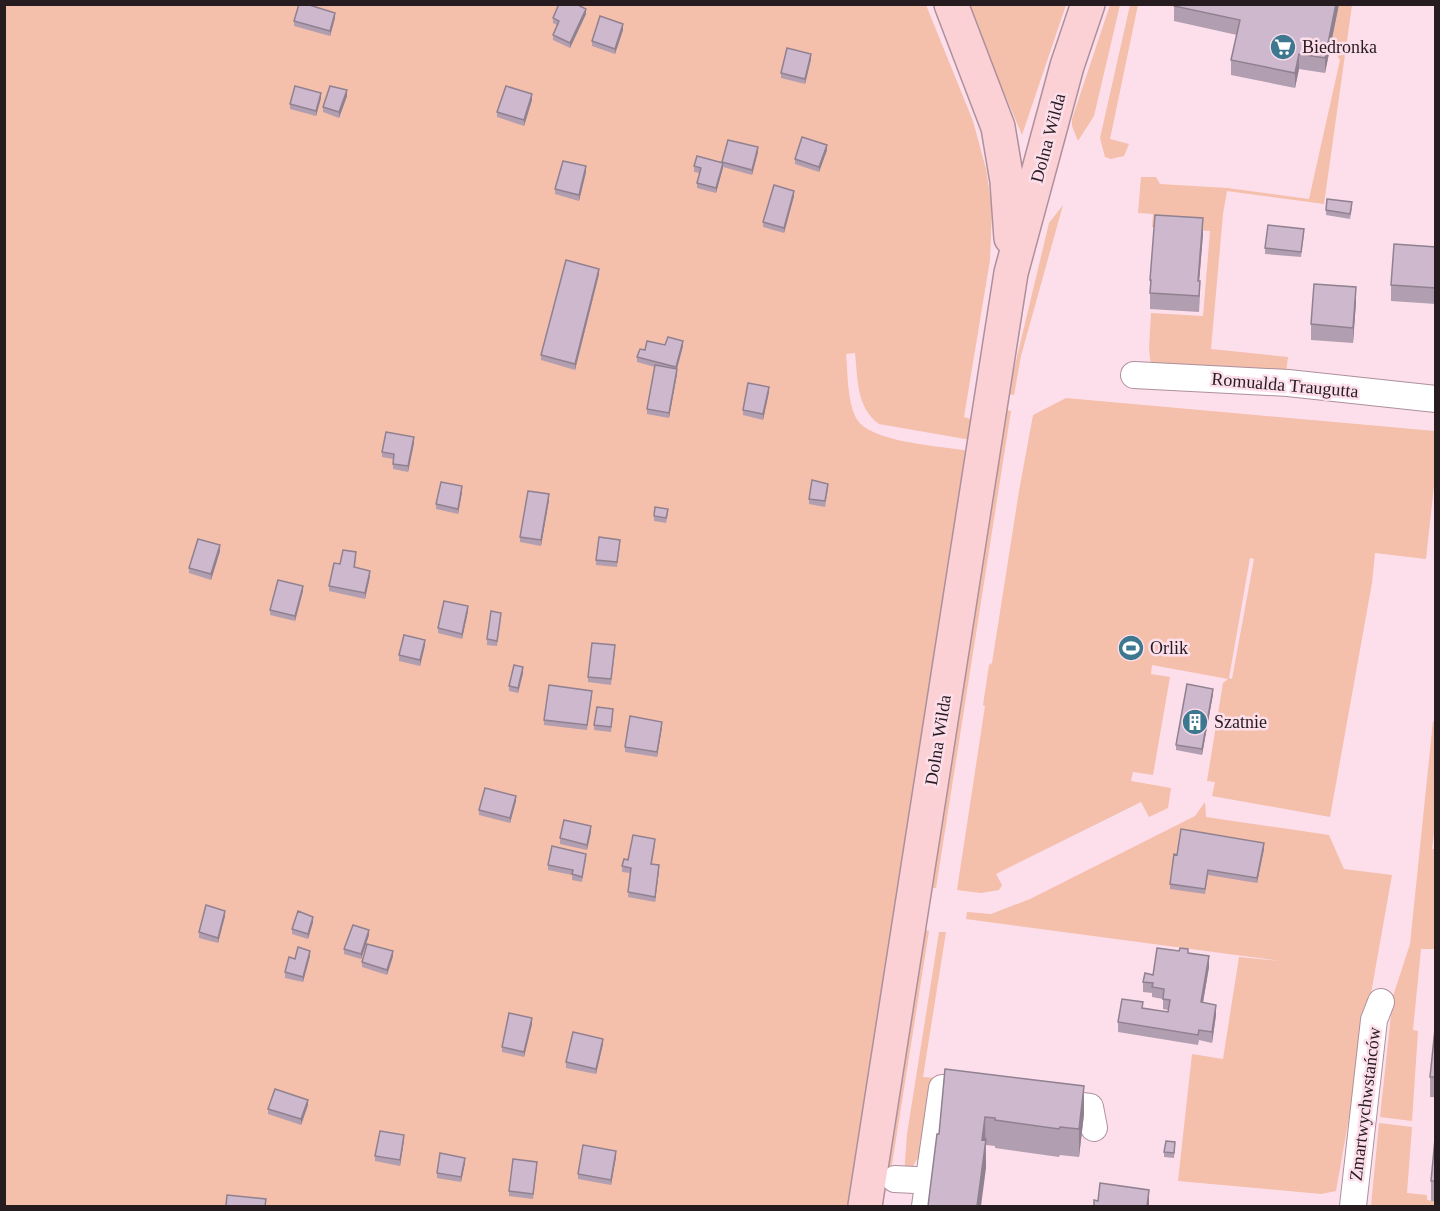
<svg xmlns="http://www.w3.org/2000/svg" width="1440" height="1211" font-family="Georgia,serif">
<rect width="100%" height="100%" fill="#fddfeb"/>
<path fill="#f4bfab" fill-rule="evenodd" d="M5,5H926L973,121L986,169L992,209L990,260L964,417L974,420L971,440L879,424C856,407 858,379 855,353L846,354C848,374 847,400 856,418C870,443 942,446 970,451L850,1206H5Z
M967,5H1066L1022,135Z
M1110,5H1120L1094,116L1078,141L1072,126V119Z
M1130,5H1138L1110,139L1129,144L1124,156L1111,159L1105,157L1100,138Z
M1338,5H1352L1324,204L1227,191L1223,214L1211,349L1288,357L1286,373L1151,366L1149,349L1151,313L1203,316L1210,231L1152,227L1153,214L1138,213L1141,177H1156L1160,184L1227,188L1309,199L1340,60L1330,43Z
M1063,205L1021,356L1014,395L1008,394L1049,223Z
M1066,398L1435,431V476L1426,559L1375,553L1372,583L1330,817L1212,796L1215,782L1207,781L1223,683L1228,679L1152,665L1151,674L1170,677L1153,775L1133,772L1131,781L1171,788L1168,808L1149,817L1141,802L996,874L1002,885L999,890L981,893L957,890L985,706L983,705L989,665L992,663L1019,491L1033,415ZM1250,558L1254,559L1232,679L1229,678Z
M1005,410L1011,411L936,888H930Z
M1433,721L1435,722L1436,819L1432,849H1436L1435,949H1421L1413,1030L1418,1031L1412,1121L1380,1117L1393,996L1410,944Z
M1205,802L1206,817L1329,835L1344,869L1392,875L1336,1191L1321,1194L1178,1181L1192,1054L1223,1059L1239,957L1281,961L966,919L967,912L991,914L1030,899L1195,816Z
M924,930L929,931L890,1177L886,1169Z
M939,932H946L923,1077L936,1078L923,1138L921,1140L920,1146L927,1154C915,1158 914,1163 911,1175H904L907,1134Z
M1379,1123L1412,1127L1407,1193L1427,1195V1200L1435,1201V1206H1371Z"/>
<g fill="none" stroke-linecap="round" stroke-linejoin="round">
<g stroke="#ad909c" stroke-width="28">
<path id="street" d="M1134,375L1288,383L1436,399
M1049,1102L1090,1107L1094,1128
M895,1179L915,1180
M925,1206L942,1088L977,1092
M1353,1206L1374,1020L1381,1002"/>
</g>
<g stroke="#ad909c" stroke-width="36">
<path id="secondary" d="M951,4L998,127L1007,181L1011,238
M865,1206L1011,273L1067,66L1088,4"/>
</g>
<use href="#street" stroke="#fff" stroke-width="26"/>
<use href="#secondary" stroke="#fbd1d5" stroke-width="33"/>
</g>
<path fill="#b19eb0" d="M1174,4H1339L1325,73L1299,69L1295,88L1231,75V60L1237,35L1174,21Z
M586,14L570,48L553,40V35L557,25L553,23V18Z
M335,18L330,36L294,26V21Z
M623,30L615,54L592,46V41Z
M811,59L805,84L781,78V73Z
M347,96L339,118L323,112V107Z
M321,98L316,116L290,109V104Z
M532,100L524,126L497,117V112Z
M728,140L758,152L752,175L723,167L716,193L697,188V183L700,173L694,172V166L722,163Z
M827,150L819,172L795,164V159Z
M586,172L579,201L555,194V189Z
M794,196L784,233L763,227V222Z
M1352,208L1350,219L1326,215V210Z
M1203,234L1199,281L1200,296L1199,312L1150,309V280Z
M1304,234L1301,257L1265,254V248Z
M1436,247V304L1391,301V285Z
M599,274L575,370L541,360V355Z
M1356,302L1353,343L1311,340V324Z
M665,345L683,346L677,369V374L669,418L647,414V409L655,367L637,362V357L645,350Z
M769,392L763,420L743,415V410Z
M414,443L408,472L393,469V459L382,457V452Z
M828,489L825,507L809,504V499Z
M462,492L458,514L436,509V504Z
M549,500L541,546L520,542V537Z
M668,514L666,523L654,521V516Z
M620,545L617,567L596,565V560Z
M220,551L211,580L189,573V568Z
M356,558L355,568L370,576L365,599L329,591V586L340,564Z
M303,591L295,621L270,615V610Z
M468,611L462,639L438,633V628Z
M501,618L497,646L487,645V639Z
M425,645L420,666L399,661V655Z
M615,651L611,685L588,682V677Z
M523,673L518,693L509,691V686Z
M1213,694L1202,755L1176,750V745Z
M592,696L587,730L544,725V720Z
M613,715L611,732L594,730V725Z
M662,727L657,757L625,752V747Z
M516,801L510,823L479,815V810Z
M591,832L587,850L560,844V838Z
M655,844L652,864L659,870L655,902L628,897L630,873L622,872V866L628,860Z
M1264,849L1257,883L1208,875L1205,894L1170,889V884L1177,855Z
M586,859L582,882L572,880V875L548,870V865Z
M225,916L218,943L199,938V932Z
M313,922L308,939L292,934V929Z
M369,935L361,959L344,954V949Z
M1188,953L1209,967L1203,1003L1216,1015L1212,1043L1199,1040L1198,1045L1118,1032V1022L1143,1008L1168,1012V1010L1163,1009V999L1152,997V993L1143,992V982L1153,975Z
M310,956L303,982L285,978V972L295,959Z
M393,956L387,975L362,967V962Z
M1436,1019V1097H1430V1077Z
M532,1024L524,1057L502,1052V1047Z
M603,1044L596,1074L566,1068V1062Z
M945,1069L1084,1114L1079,1157L1060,1155L1059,1157L995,1148V1146L986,1145V1168L939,1134Z
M308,1105L301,1125L268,1114V1109Z
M1436,1128V1201H1431V1181Z
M404,1140L400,1166L375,1161V1156Z
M1175,1148L1174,1158L1164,1157V1152Z
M616,1157L611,1185L578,1179V1174Z
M465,1163L461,1182L437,1178V1173Z
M537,1167L533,1199L509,1196V1191Z"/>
<path fill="#908190" d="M1336,4H1339L1325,73V58Z
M586,9V14L570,48V43Z
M335,13V18L330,36V31Z
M623,24V30L615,54V49Z
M811,54V59L805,84V79Z
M1299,54V69L1295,88V73Z
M347,90V96L339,118V112Z
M321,93V98L316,116V111Z
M532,94V100L524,126V120Z
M827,145V150L819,172V167Z
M758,147V152L752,175V170Z
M723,163V168L716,193V188Z
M586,166V172L579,201V195Z
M794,191V196L784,233V228Z
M1203,218V234L1198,296V281Z
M599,269V274L575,370V364Z
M1356,287V302L1353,343V328Z
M683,341V346L676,372V367Z
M677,369V374L669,418V413Z
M769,387V392L763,420V414Z
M414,437V443L408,472V466Z
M462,486V492L458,514V509Z
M549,494V500L541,546V540Z
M220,545V551L211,580V574Z
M370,571V576L365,599V593Z
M303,586V591L295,621V616Z
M468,606V611L462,639V634Z
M425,640V645L420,666V660Z
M523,667V673L518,693V688Z
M1213,689V694L1202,755V749Z
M662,722V727L657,757V752Z
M516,796V801L510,823V818Z
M591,826V832L587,850V845Z
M1264,843V849L1257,883V878Z
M659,865V870L655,902V897Z
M225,911V916L218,943V938Z
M313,917V922L308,939V934Z
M369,930V935L361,959V954Z
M310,951V956L303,982V977Z
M393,951V956L387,975V970Z
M1209,956V967L1201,1013V1002Z
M1216,1005V1015L1212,1043V1032Z
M532,1018V1024L524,1057V1052Z
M603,1039V1044L596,1074V1069Z
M1084,1086V1114L1079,1157V1129Z
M308,1100V1105L301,1125V1119Z
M985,1117L986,1168L981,1206H977L982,1140Z
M404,1135V1140L400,1166V1160Z
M616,1151V1157L611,1185V1180Z
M465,1158V1163L461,1182V1177Z
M1149,1190V1206H1147Z"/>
<path fill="#ceb8cd" stroke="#908190" stroke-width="1.5" d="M299,4H306L335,13L330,31L294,21Z
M559,4H576L586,9L570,43L553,35L559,21L553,18Z
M1174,4H1336L1325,58L1299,54L1295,73L1231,60L1240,20L1174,6Z
M600,16L623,24L615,49L592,41Z
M787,48L811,54L805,79L781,73Z
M295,86L321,93L316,111L290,104Z
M330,86L347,90L339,112L323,107Z
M506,86L532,94L524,120L497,112Z
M802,137L827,145L819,167L795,159Z
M728,140L758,147L752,170L722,162Z
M697,156L723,163L716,188L697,183L701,168L694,166Z
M563,161L586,166L579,195L555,189Z
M774,185L794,191L784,228L763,222Z
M1327,199L1352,202L1350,214L1326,210Z
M1155,215L1203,218L1198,281H1200L1199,296L1150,293L1151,280H1150Z
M1268,225L1304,229L1301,252L1265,248Z
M1394,244L1436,247V288L1391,285Z
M566,260L599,269L575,364L541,355Z
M1314,284L1356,287L1353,328L1311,324Z
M668,337L683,341L676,367L637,357L640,349L645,350L647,341L665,345Z
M655,365L677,369L669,413L647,409Z
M748,383L769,387L763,414L743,410Z
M386,432L414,437L408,466L393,464L394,454L382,452Z
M812,480L828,484L825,501L809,499Z
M441,482L462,486L458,509L436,504Z
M528,491L549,494L541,540L520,537Z
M655,507L668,509L666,518L654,516Z
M599,537L620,540L617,562L596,560Z
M198,539L220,545L211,574L189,568Z
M343,550L356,552L354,567L370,571L365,593L329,586L334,563L340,564Z
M278,580L303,586L295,616L270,610Z
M444,601L468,606L462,634L438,628Z
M491,611L501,613L497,641L487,639Z
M404,635L425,640L420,660L399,655Z
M592,643L615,645L611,679L588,677Z
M514,665L523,667L518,688L509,686Z
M1187,684L1213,689L1202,749L1176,745Z
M549,685L592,691L587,725L544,720Z
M597,707L613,709L611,727L594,725Z
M630,716L662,722L657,752L625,747Z
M485,788L516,796L510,818L479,810Z
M564,820L591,826L587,845L560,838Z
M1181,829L1264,843L1257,878L1208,870L1205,889L1170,884L1174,854L1177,855Z
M633,835L655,839L651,864L659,865L655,897L628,892L631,868L622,866L624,859L628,860Z
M552,846L586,854L582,877L572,874L573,870L548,865Z
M206,905L225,911L218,938L199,932Z
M298,911L313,917L308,934L292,929Z
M353,925L369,930L361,954L344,949Z
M367,944L393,951L387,970L362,962Z
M298,947L310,951L303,977L285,972L289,957L295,959Z
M1157,948L1179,951L1180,948L1188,949V953L1209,956L1201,1002L1216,1005L1212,1032L1199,1030L1198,1035L1118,1022L1122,999L1143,1002L1142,1008L1168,1012L1170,1000L1163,999L1164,989L1152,987L1153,983L1143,982L1145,973L1153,975Z
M509,1013L532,1018L524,1052L502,1047Z
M1436,1019V1077H1430Z
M573,1032L603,1039L596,1069L566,1062Z
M945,1069L1084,1086L1079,1129L1060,1127L1059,1129L995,1120V1118L985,1117L982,1140L986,1139L977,1206H928L937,1134H939Z
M275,1089L308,1100L301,1119L268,1109Z
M1436,1128V1181H1431Z
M380,1131L404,1135L400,1160L375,1156Z
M1166,1141L1175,1142L1174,1153L1164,1152Z
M583,1145L616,1151L611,1180L578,1174Z
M440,1153L465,1158L461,1177L437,1173Z
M513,1159L537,1162L533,1194L509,1191Z
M1100,1183L1149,1190L1147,1206H1094V1200L1098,1201Z
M227,1195L266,1199L265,1206H226Z"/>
<defs>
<g id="supermarket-disc" transform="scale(1.35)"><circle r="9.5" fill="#3d7890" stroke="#fddfeb"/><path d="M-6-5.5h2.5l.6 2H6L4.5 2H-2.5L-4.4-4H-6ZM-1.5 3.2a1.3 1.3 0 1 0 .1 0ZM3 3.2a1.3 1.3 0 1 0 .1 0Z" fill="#fff"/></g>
<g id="stadium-disc" transform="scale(1.35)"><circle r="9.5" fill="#3d7890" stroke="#fddfeb"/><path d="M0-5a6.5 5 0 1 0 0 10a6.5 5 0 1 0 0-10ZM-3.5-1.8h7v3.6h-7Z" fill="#fff"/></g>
<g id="building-disc" transform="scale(1.35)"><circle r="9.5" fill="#3d7890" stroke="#fddfeb"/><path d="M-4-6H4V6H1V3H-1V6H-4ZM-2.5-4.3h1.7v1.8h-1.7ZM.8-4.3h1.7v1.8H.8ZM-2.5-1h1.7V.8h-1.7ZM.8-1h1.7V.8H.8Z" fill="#fff"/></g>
</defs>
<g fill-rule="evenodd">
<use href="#supermarket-disc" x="1283" y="47"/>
<use href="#stadium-disc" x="1131" y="648"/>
<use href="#building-disc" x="1195" y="722"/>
</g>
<g text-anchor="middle" stroke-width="5" stroke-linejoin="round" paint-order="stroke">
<g font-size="18" fill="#261b1f" stroke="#fddfeb" text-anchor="start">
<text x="1302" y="53">Biedronka</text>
<text x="1150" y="654">Orlik</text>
<text x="1214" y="728">Szatnie</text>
</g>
<g font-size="18" fill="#261b1f" stroke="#fddfeb">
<text transform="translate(1048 138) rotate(-75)" y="6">Dolna Wilda</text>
<text transform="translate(1285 385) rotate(5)" y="6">Romualda Traugutta</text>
<text transform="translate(938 740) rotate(-81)" y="6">Dolna Wilda</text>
<text transform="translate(1365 1104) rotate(-83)" y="6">Zmartwychwstańców</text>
</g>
</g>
<rect width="1440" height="1211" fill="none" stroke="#261b1f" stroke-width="12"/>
</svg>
